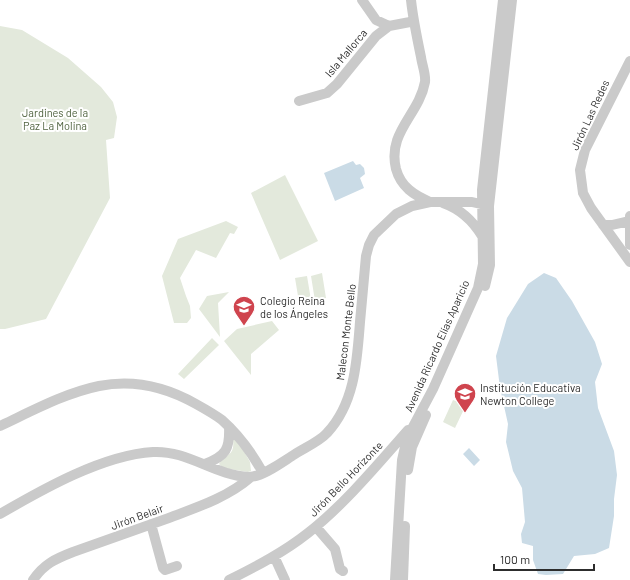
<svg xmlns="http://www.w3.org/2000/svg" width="630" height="580" font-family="Barlow,sans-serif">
<rect width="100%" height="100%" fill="#fff"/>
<path fill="#e3e9dc" d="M0,26L22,30L68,58L101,87L113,102L117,117L114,138L106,140L110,198L46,319L5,329H0Z
M285,175L318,241L280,260L251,193Z
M226,221L238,227L234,234L230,233L216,258L196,250L180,278L186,296L190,306L191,318L187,323H174L162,276L178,239Z
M322,273L326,298L315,301L311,276Z
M307,276L311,300L299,302L295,278Z
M229,292L218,303L220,337L199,309L207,296Z
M272,321L279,330L251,354V375L224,341L237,329Z
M212,338L219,345L184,379L178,374Z
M453,400L466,405L455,428L443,422Z
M233,439H237L250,462L251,471L248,472L223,468L219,464C227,453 235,456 233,439Z"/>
<path fill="#cadbe6" d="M353,161L356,165L360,164L364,168L365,174L360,178L364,188L335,201L324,173Z
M544,273L556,278L572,301L595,342L602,364L595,382L598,408L614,451L617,475L614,499V516L609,548L595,554L574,556L563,574L546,575L538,574L533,560V546L522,543L521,534L525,522L522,488L513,471L506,442L508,424L500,388L496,356L507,318L528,284Z
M469,448L480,460L474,466L463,454Z"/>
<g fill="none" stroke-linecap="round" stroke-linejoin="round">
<path stroke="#cacaca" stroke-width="10" d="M362,0L376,20L389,26L410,22L413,19
M411,0C413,19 417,38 421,57C422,65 426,74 425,82C419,115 387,132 396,169C401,187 414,195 430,202
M630,61L585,150L580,170L583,193L591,208L630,262
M299,101L327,93L337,84L376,36L389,26
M443,203C460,209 473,221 482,236
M630,216V245
M603,225H612L629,221
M485,286L490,265L489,206L512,0
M0,426C32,411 65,393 99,386C134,379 166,387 196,404C205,409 214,414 222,420C239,435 252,453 263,473
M205,464C226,456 230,449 229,427
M408,470L412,447L426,415
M0,514C43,489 103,455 153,452C188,450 215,476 249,477C262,477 281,463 292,456C302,449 319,442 327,433C355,403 357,361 360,322C362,300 364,278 366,256L369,245L374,235L396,214L412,206L430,202H472L489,206
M151,524L163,568L165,570L177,566
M316,527L335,549L340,569L343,571
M274,556L285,580
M33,580C44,564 55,559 73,552C104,541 135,530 166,519C195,508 227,498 251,477
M229,580C257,566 284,552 308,533C344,505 378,464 408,430
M395,580L402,460L407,438L433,389L478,288L483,264L482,190L503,0
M403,580L405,526"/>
</g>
<defs>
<g id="school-pin" transform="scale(1.15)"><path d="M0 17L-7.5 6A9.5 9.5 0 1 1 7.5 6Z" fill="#cf444e" stroke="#fff"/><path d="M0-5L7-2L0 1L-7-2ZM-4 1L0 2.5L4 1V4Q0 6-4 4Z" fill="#fff"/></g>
</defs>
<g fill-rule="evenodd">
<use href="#school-pin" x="244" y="307"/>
<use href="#school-pin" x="465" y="394"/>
</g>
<g text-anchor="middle" stroke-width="4" stroke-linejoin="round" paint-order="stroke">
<g font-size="11" fill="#2d2d2d" stroke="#fff">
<text transform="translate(346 53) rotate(-50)" y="4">Isla Mallorca</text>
<text transform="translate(590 115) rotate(-65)" y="4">Jirón Las Redes</text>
<text transform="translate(346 332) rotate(-83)" y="4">Malecon Monte Bello</text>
<text transform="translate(437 346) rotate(-66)" y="4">Avenida Ricardo Elías Aparicio</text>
<text transform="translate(346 479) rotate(-46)" y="4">Jirón Bello Horizonte</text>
<text transform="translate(137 517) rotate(-20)" y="4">Jirón Belair</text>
</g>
<g font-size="11" fill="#506340" stroke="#fff">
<text x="55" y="117">Jardines de la<tspan x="55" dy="13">Paz La Molina</tspan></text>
</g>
<g font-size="11" fill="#2d2d2d" stroke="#fff" text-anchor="start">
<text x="260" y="305">Colegio Reina<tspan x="260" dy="13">de los Ángeles</tspan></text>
<text x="480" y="392">Institución Educativa<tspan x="480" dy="13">Newton College</tspan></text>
</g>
</g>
<path d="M494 564v6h100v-6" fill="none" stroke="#2d2d2d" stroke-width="2"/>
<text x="500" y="564" font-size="12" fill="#2d2d2d" stroke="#ffffff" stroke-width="3" paint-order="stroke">100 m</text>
</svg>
